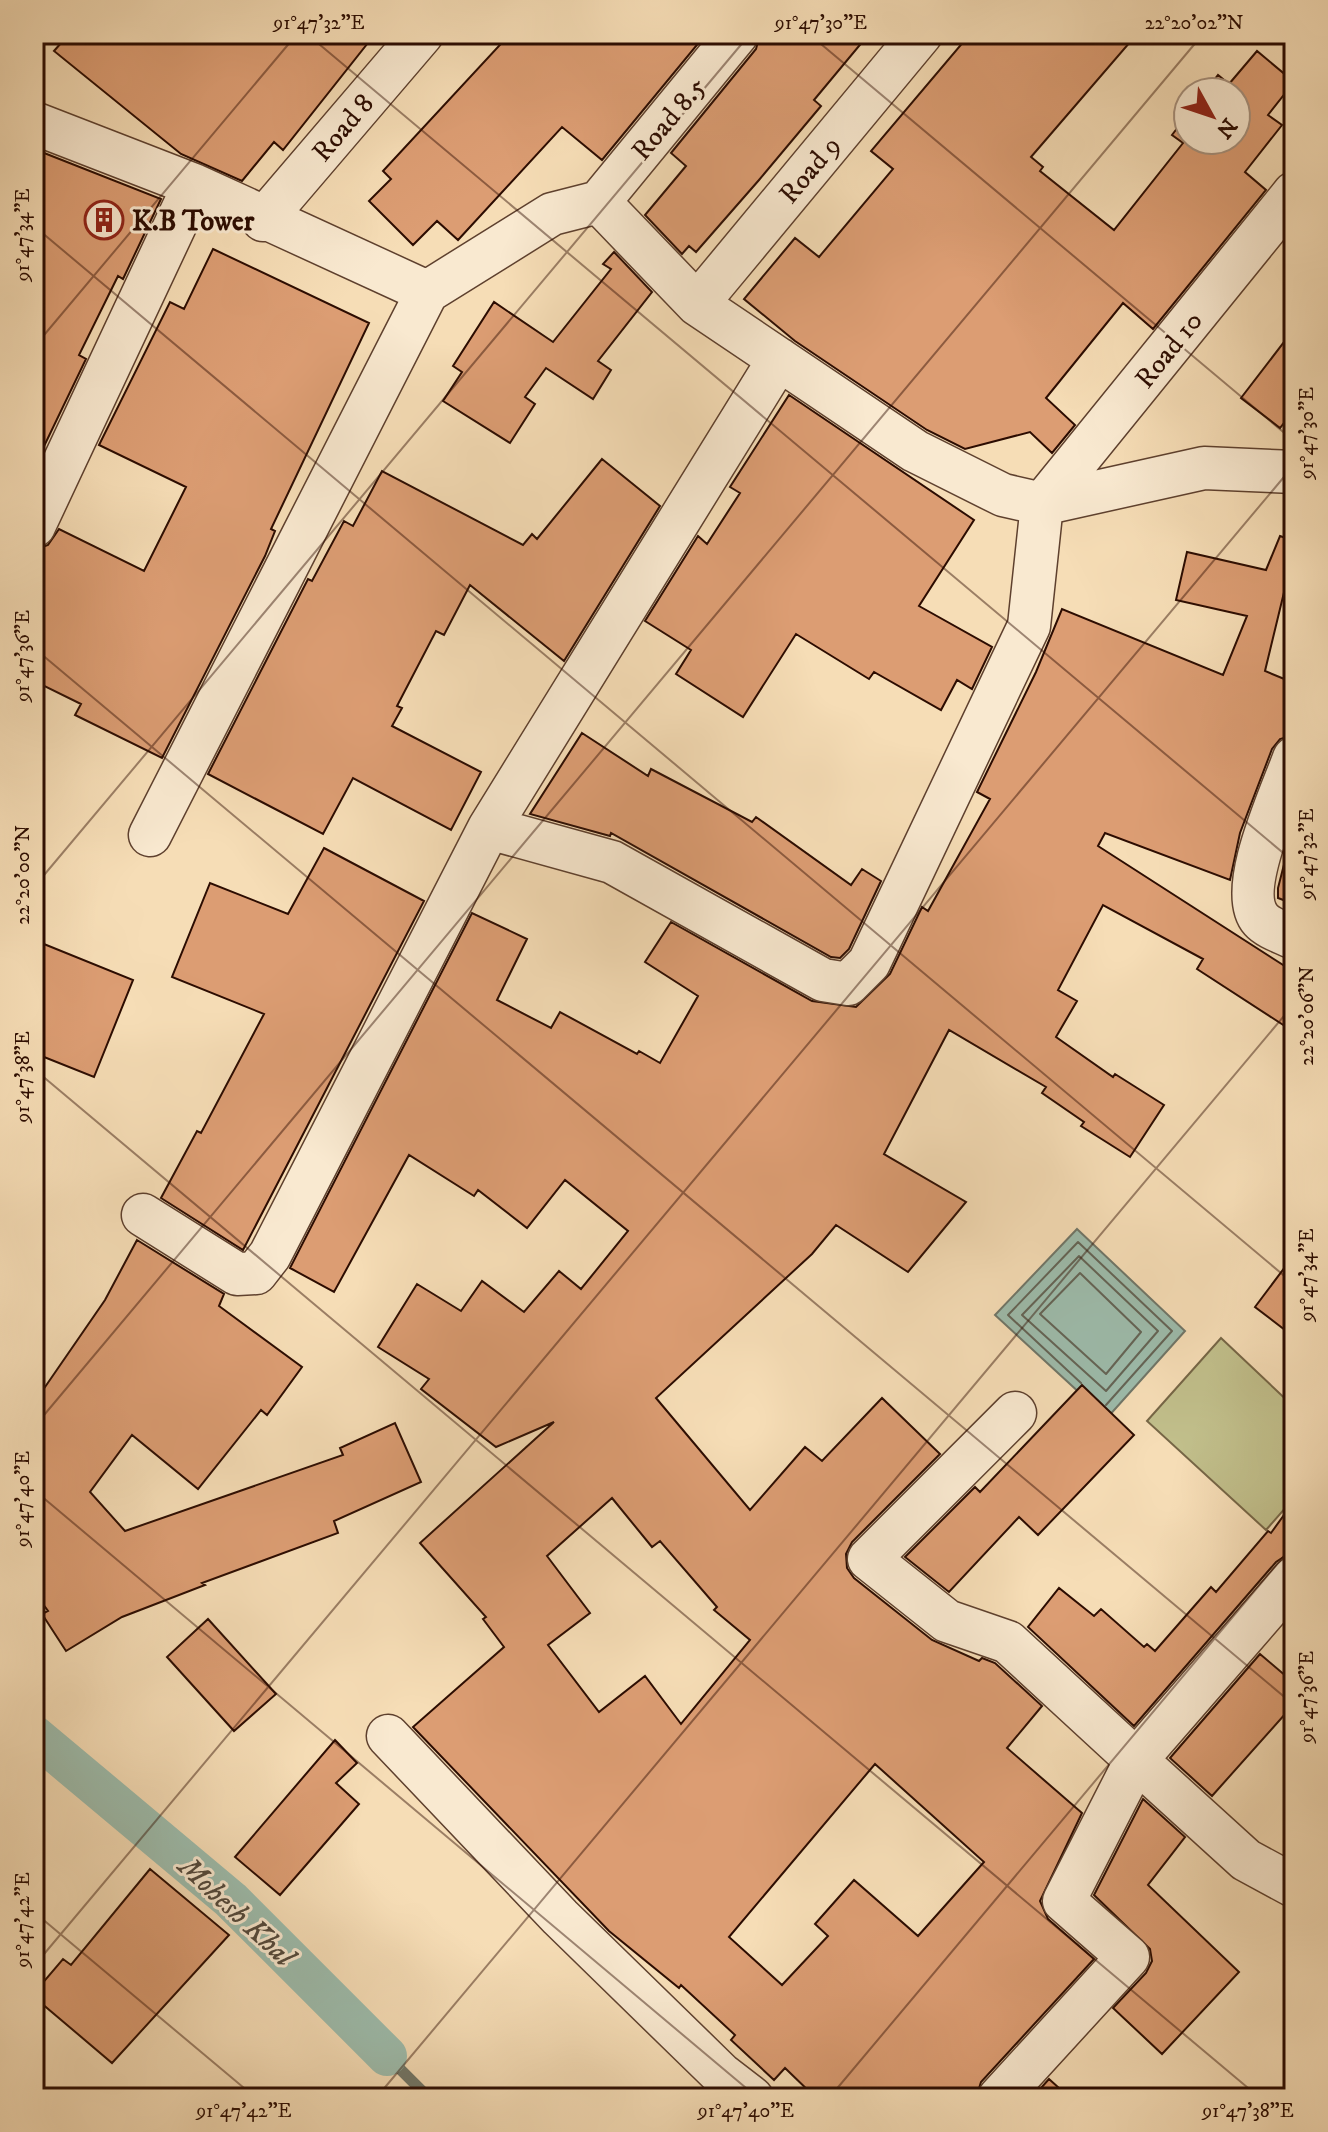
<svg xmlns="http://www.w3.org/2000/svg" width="1328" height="2132" font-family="'IM FELL DW Pica',serif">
<rect width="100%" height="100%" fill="#f6ddb6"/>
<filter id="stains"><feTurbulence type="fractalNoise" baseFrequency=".0025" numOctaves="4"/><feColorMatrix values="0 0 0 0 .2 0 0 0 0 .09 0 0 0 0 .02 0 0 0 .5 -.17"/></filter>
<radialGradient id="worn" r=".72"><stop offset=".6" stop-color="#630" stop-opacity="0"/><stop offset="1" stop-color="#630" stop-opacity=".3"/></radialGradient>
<path fill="#c1bf8b" stroke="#766646" stroke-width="2" d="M1221,1338L1294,1407V1498L1266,1530L1147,1421Z"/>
<path fill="#9dbcac" stroke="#707668" stroke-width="2" d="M1077,1229L1185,1331L1107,1418L995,1315Z"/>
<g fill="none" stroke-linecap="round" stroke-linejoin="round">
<path stroke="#646456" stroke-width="2" d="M1079,1256L1158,1331L1106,1391L1022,1315Z
M1080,1273L1141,1332L1106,1374L1040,1314Z
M1081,1383L1008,1315L1078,1242L1172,1331L1106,1405"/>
<path stroke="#707668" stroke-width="11" d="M387,2056L429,2098"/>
<path stroke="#9dbcac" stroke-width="40" d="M34,1735L231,1900L387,2056"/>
</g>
<path fill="#dc9d73" stroke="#2c0c01" stroke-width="2" fill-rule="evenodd" d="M69,34H375L283,150L274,142L242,181L181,154L54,51Z
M510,34H706L602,160L562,127L458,240L437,221L413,245L369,201L391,179L383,171Z
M760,34H869L814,100L821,106L759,180L696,252L689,246L682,254L645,215L686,166L671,153L756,49Z
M970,34H1137L1031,157L1043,167L1040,171L1114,230L1183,143L1172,135L1188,114V140H1236V92H1205L1218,75L1229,84L1257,51L1294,82L1268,115L1282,125L1245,172L1266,190L1153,329L1123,303L1046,398L1075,425L1052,453L1030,432L965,449L927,430L795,341L744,299L795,238L819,257L893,169L871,151Z
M34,149L161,199L123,279L118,276L79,355L86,359L34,467Z
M213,249L369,323L271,529L275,531L265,556L162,758L75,715L81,704L34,681V550L48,545L59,529L144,571L186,487L99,445L170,302L184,309Z
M614,252L652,292L598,361L611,370L593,399L546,368L525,397L535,404L510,443L443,401L462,372L453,366L494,302L553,342L611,269L603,264Z
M1294,329V410L1280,428L1241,398Z
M789,395L974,520L919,606L992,647L972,689L957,680L941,710L874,672L869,679L796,634L743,717L676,674L691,650L645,621L698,536L707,544L740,493L730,487Z
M602,459L660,506L564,661L470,585L444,635L436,631L397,706L402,708L392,726L481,772L451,830L353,778L323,834L208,774L308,579L312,581L344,521L353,526L382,471L523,545L532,534L537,539Z
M1280,536L1294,541V551L1265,671L1294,683V735L1280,739L1272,749L1240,833L1230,880L1105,833L1098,846L1294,972V1032L1197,969L1203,959L1103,905L1058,990L1077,1001L1056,1037L1113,1077L1115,1074L1164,1105L1130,1157L1081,1126L1084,1122L1042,1093L1046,1087L949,1030L884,1154L966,1202L908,1272L836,1225L812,1254L656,1398L750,1510L805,1447L822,1461L882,1398L940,1454L852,1542L846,1554L847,1568L854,1578L932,1640L979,1661L982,1658L995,1663L1042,1706L1007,1748L1082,1813L1040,1901L1048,1919L1094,1959L981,2082L976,2098H816L785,2068L774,2080L731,2040L735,2035L681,1985L679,1988L609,1931L413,1727L504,1647L483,1619L486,1617L420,1543L554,1422L496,1447L421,1389L429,1379L378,1347L417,1284L461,1311L482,1281L524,1312L559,1271L581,1289L628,1231L565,1180L527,1228L478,1190L474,1196L409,1155L334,1292L290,1268L472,913L527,939L497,1000L551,1028L560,1012L637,1054L639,1051L660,1063L698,996L645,962L671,922L812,1001L856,1007L890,974L922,907L928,911L990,799L977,792L1036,672L1062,609L1223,675L1247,616L1176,600L1187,552L1266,570ZM612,1498L652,1547L660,1541L717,1607L714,1610L750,1640L681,1724L645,1676L599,1712L548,1645L590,1613L547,1556ZM875,1764L984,1862L918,1936L854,1880L815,1924L828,1936L782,1985L729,1937Z
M582,733L648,776L651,769L752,822L756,817L851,885L862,869L881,881L849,949L840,958L831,957L611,833L610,836L530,814Z
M1294,825V904L1278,898V888Z
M324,848L424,901L243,1250L161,1198L197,1131L201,1133L264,1014L172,977L210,883L288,914Z
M34,940L133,980L94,1077L34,1053Z
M137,1240L224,1294L219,1306L302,1367L267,1415L261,1410L198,1489L132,1435L90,1492L125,1531L343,1455L340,1448L395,1423L421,1482L334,1521L338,1533L202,1583L205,1585L122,1617L66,1651L42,1614L48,1611L34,1592V1403L105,1300Z
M1294,1255V1337L1255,1307Z
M1082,1385L1134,1435L1038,1535L1019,1517L949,1592L905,1557L975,1487L980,1492Z
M1294,1501V1550L1276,1562L1134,1726L1028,1627L1059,1588L1094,1616L1101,1609L1144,1647L1147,1644L1155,1651L1211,1587L1216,1592L1268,1531L1271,1533Z
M208,1619L276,1694L234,1731L167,1657Z
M1260,1654L1294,1683V1704L1212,1796L1170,1758Z
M335,1740L357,1763L336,1783L359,1804L280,1895L235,1857Z
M1143,1799L1185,1837L1148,1885L1239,1972L1162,2054L1113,2008L1146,1973L1152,1961L1150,1949L1094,1895Z
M150,1869L229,1935L112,2063L34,1997V1993L63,1959L71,1965Z
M1049,2079L1070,2098H1032Z"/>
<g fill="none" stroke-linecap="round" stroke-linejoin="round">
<g stroke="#5e402e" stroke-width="45">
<path id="street" d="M34,123L194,185L427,292L552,214L599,202L697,304L915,451L1003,495L1042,504L1204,468L1294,472
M599,202L737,34
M263,220L422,34
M697,304L921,34
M779,359L489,828L612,862L823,980L848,984L869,963L1029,626L1042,504L1294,193
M34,526L194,185
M1294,758C1282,792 1235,891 1261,920C1268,928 1284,933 1294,938
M150,835L427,292
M143,1215L237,1274L256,1273L270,1255L489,828
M1294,1578L1136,1760L1246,1860L1294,1886
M388,1736L560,1917L721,2074L752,2098
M999,2098L1128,1957L1064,1901L1136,1760L1008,1642L947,1621L869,1559L1015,1413"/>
</g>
<use href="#street" stroke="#f9e9d0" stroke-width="42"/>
</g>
<path fill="none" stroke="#2c0c01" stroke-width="2" stroke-opacity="0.45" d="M307,34L1294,862M809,34L1294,441M34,226L1294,1284M34,347L297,34M34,648L1294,1705M34,887L750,34M34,1069L1260,2098M34,1427L1203,34M34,1490L758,2098M34,1912L256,2098M34,1966L1294,465M376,2098L1294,1004M829,2098L1294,1544M1282,2098L1294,2084"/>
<defs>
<g id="building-ring" transform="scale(2)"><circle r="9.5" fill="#f9e9d0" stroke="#8f2418" stroke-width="1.5"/><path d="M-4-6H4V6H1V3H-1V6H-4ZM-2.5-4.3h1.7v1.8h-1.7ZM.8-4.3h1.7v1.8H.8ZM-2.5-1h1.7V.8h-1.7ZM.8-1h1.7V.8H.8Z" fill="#8f2418"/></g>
</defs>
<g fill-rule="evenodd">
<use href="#building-ring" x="104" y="220"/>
</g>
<g text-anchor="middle" stroke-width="6" stroke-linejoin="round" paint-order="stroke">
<g font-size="28" fill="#2c0c01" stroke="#f9e9d0">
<text transform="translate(668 118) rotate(-50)" y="10">Road 8.5</text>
<text transform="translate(342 127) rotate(-50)" y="10">Road 8</text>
<text transform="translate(809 169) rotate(-50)" y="10">Road 9</text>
<text transform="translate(1168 349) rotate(-51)" y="10">Road 10</text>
</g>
<g font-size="28" font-weight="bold" fill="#2c0c01" stroke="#f9e9d0" text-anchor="start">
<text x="132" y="230">K.B Tower</text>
</g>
<g font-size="30" font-style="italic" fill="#544a3d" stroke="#f9e9d0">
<text transform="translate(237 1911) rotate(43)" y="10">Mohesh Khal</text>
</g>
</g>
<rect width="1328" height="2132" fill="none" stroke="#f6ddb6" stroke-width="88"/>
<g transform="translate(1212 116) rotate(130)"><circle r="38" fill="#f9e9d0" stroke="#a7917d" stroke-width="2"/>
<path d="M0-6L14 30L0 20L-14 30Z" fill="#8f2418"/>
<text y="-12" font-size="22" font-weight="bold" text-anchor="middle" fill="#2c0c01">N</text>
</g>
<rect x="44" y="44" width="1240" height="2044" fill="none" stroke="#2c0c01" stroke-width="3"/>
<g font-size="20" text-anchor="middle" fill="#2c0c01">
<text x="319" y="29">91°47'32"E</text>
<text x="821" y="29">91°47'30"E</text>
<text x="1194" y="29">22°20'02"N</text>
<text transform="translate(22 235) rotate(-90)" y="7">91°47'34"E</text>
<text transform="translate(1306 433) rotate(-90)" y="7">91°47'30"E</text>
<text transform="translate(22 656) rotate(-90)" y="7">91°47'36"E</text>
<text transform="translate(1306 854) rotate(-90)" y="7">91°47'32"E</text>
<text transform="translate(22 875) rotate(-90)" y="7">22°20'00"N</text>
<text transform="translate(1306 1016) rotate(-90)" y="7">22°20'06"N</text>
<text transform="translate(22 1077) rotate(-90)" y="7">91°47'38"E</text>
<text transform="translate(1306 1275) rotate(-90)" y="7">91°47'34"E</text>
<text transform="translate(22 1499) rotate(-90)" y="7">91°47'40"E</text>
<text transform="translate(1306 1697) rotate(-90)" y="7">91°47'36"E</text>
<text transform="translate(22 1920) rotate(-90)" y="7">91°47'42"E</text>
<text x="244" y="2117">91°47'42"E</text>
<text x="746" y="2117">91°47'40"E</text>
<text x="1248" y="2117">91°47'38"E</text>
</g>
<rect width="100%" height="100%" filter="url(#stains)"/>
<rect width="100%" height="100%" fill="url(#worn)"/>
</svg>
